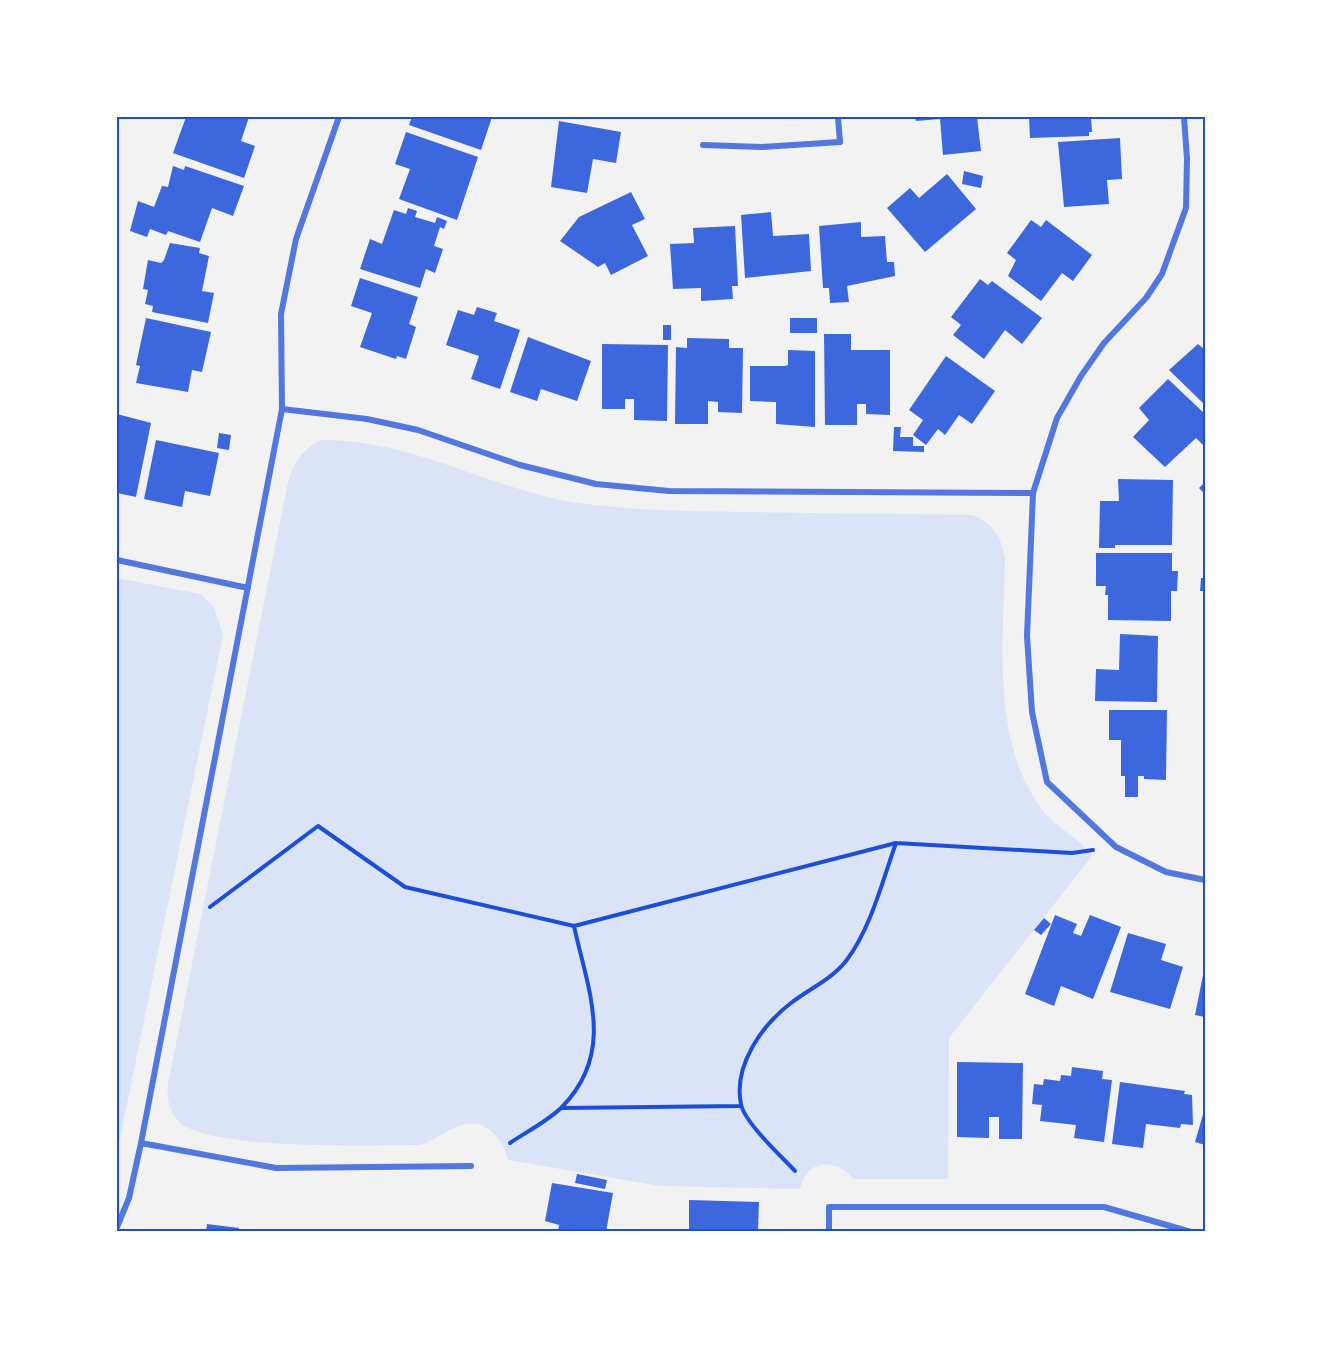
<svg xmlns="http://www.w3.org/2000/svg" width="1322" height="1349" font-family="Figtree,sans-serif">
<rect width="100%" height="100%" fill="#f2f2f2"/>
<path fill="#dbe4f7" d="M322,440C414,440 485,487 572,502C631,511 690,511 749,512C823,513 898,514 972,515C993,523 1001,536 1005,558C1004,639 990,741 1042,809C1055,828 1076,834 1092,856L949,1038L948,1179H853C835,1157 807,1159 800,1189L660,1186L508,1160C503,1139 487,1118 462,1125C447,1129 435,1141 419,1145C372,1145 211,1151 179,1122C168,1112 167,1097 168,1084L280,522C288,487 287,455 322,440Z
M117,578L200,594L214,607L223,635L117,1153Z"/>
<path fill="#3d67dc" d="M186,117H249L241,141L255,146L244,178L173,153Z
M412,117H492L481,150L409,125Z
M915,117H977L981,151L943,155L940,119L916,121Z
M1029,117H1091L1092,132H1089V136L1030,138Z
M559,121L621,132L616,163L593,159L587,193L551,187Z
M406,132L478,157L457,220L399,199L410,169L395,164Z
M1120,138L1122,179L1107,180L1109,204L1064,207L1058,142Z
M173,166L184,170L185,166L244,186L233,216L212,208L200,242L168,231L166,235L150,229L147,237L130,231L138,201L154,207L162,186L168,187Z
M964,171L983,176L981,188L962,184Z
M947,174L976,209L925,252L887,208L910,188L919,198Z
M631,192L645,219L632,225L648,256L611,275L605,263L598,267L560,241L579,217Z
M408,208L417,211L415,217L435,223L437,217L447,221L444,229L440,227L434,246L443,249L435,273L426,269L420,288L360,269L370,239L382,244L394,210L406,214Z
M771,212L773,236L809,234L811,271L745,278L741,215Z
M1031,220L1041,227L1046,220L1092,255L1073,281L1062,273L1041,301L1008,276L1016,260L1007,253Z
M861,222V237L885,236L887,262H894L895,276L847,286L849,302L830,303L829,288H823L819,226Z
M735,226L738,286H732L733,299L701,301V288L673,289L670,244L694,243L693,228Z
M170,243L200,248L199,253L209,256L202,291L214,293L208,323L152,312L153,306L145,304L148,290L143,289L148,260L161,263L164,260Z
M360,278L418,297L409,324L416,327L406,359L397,356L396,359L360,347L372,313L351,306Z
M980,279L988,285L992,281L1042,318L1022,344L1005,330L984,359L953,335L961,325L951,317Z
M477,307L497,313L494,321L520,330L500,389L471,379L479,356L446,345L458,310L474,315Z
M146,318L211,332L202,372L192,370L188,392L136,383L140,366L136,365Z
M790,318H817V333H790Z
M663,325H671V340H663Z
M824,334H851V350H890V415L866,414V404H857V425H825Z
M528,337L591,361L577,401L541,389L537,401L510,392Z
M687,338L729,339V348H743L742,413L718,412V402L708,401V424H675L676,347L687,348Z
M602,344L668,345L667,421L634,420V399H625V409H602Z
M1198,344L1205,350V405L1169,370Z
M788,350L815,351V427L776,424V402L750,401V366H785L788,365Z
M946,356L995,391L972,424L959,415L945,435L938,429L926,445L913,435L923,420L909,410Z
M1168,379L1205,414V447L1196,438L1165,467L1133,437L1149,420L1139,408Z
M117,414L151,423L136,497L117,493Z
M894,427H901L900,437H913V446H924V452L893,451Z
M219,433L231,435L229,450L217,448Z
M156,440L219,453L210,496L185,491L182,507L144,499Z
M1118,479L1173,480L1172,545H1115V548H1099L1100,501H1119Z
M1205,482V494L1199,488Z
M1096,553H1172V571H1178L1177,591H1171V621L1108,620V595H1105L1106,586H1096Z
M1201,578H1205V591H1200Z
M1120,634L1158,636L1157,702L1095,701L1096,669L1119,670Z
M1109,710H1167L1166,780L1144,779V776H1138V797H1125V776H1121V740H1109Z
M1055,915L1077,924L1073,933L1081,936L1090,915L1121,927L1093,999L1061,986L1054,1006L1025,994Z
M1044,918L1051,924L1041,935L1034,930Z
M1128,933L1166,944L1161,960L1183,967L1170,1009L1110,992Z
M1204,970H1205V1017L1195,1015Z
M957,1062L1023,1063L1022,1139H999V1117H989V1138L957,1137Z
M1072,1067L1103,1071L1102,1079L1112,1080L1104,1142L1074,1138L1076,1125L1040,1121L1042,1105L1032,1104L1034,1084L1043,1085L1044,1079L1060,1081L1061,1075L1071,1076Z
M1120,1082L1185,1091L1184,1094L1192,1095L1193,1125L1181,1124L1180,1128L1146,1124L1143,1148L1112,1144Z
M1204,1111H1205V1145L1195,1142Z
M577,1174L607,1180L605,1189L575,1183Z
M552,1183L613,1193L606,1232H558L559,1225L545,1221Z
M689,1200L759,1202L758,1231L689,1232Z
M207,1224L239,1228L238,1232H206Z
M372,1230H389V1232H372Z"/>
<g fill="none" stroke-linecap="round" stroke-linejoin="round">
<path stroke="#1d4ed8" stroke-width="4" d="M210,907L318,826L405,887L574,926L896,843L1072,853L1093,850
M562,1108L740,1106
M510,1143C526,1132 548,1121 562,1107C616,1052 588,991 574,926
M795,1171C782,1157 744,1122 741,1104C733,1066 762,1025 791,1003C809,989 832,979 846,961C871,928 882,882 896,843"/>
<path stroke="#5277de" stroke-width="6" d="M1184,117L1187,159L1186,208L1162,274L1146,298L1104,343L1081,376L1057,418L1033,493L1027,636L1032,712L1047,782L1116,847L1166,872L1205,880
M703,145L762,147L840,142L838,117
M282,409L367,419L418,430L520,465L596,484L669,491L1033,493
M117,560L248,588
M141,1143L276,1168L471,1166
M117,1227L129,1198L141,1143L282,409L281,314L296,239L339,117
M829,1232V1207H1104L1191,1232"/>
</g>
<rect width="1322" height="1349" fill="none" stroke="#ffffff" stroke-width="237"/>
<rect x="118" y="118" width="1086" height="1112" fill="none" stroke="#1d4ed8" stroke-width="2"/>
</svg>
